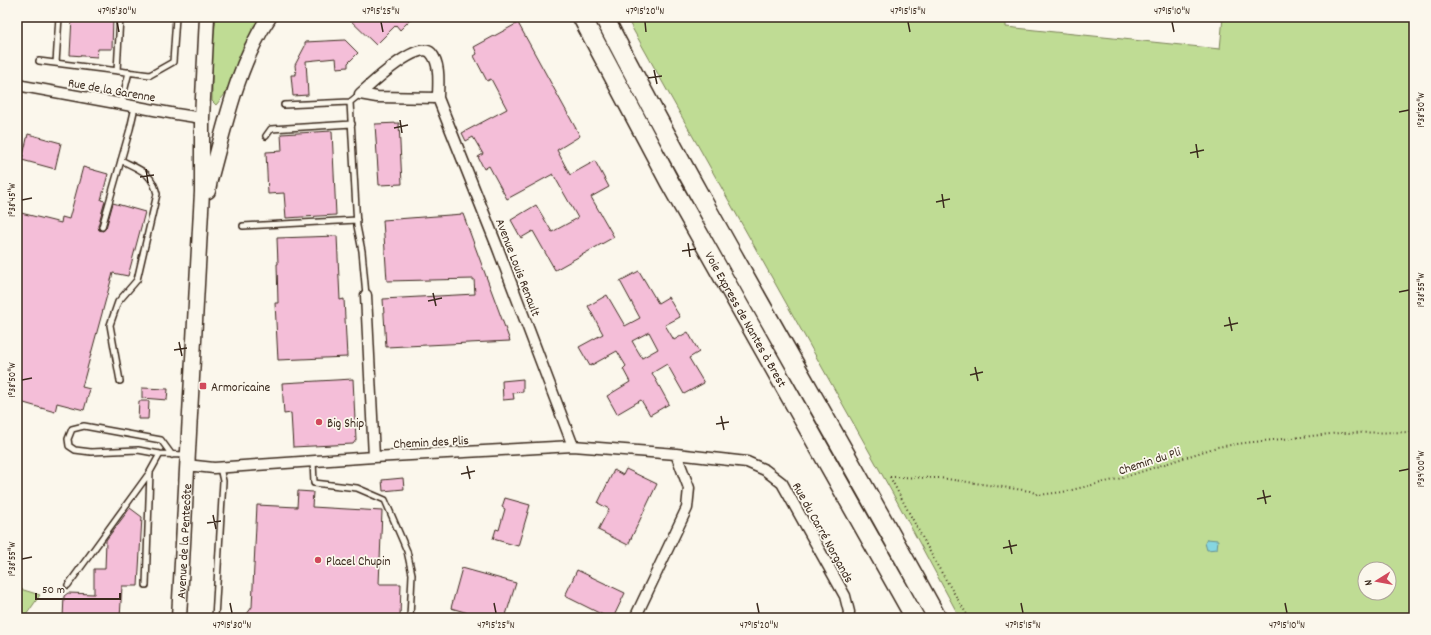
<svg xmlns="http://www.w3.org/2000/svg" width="1431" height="635" font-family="Dekko,sans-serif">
<rect width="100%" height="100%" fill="#fbf7ec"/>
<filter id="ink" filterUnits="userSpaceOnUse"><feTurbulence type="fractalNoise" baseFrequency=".025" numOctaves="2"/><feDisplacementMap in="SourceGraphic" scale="8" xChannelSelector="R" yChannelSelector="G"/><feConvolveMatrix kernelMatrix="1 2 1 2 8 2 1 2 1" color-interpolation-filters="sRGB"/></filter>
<g filter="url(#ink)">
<path fill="#bfdc94" stroke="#7d8359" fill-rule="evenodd" d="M216,17H265L230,88L216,105L212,101V51Z
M626,17H1006V27L1220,49L1223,17H1414V618H960L893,494ZM1365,569H1389V593H1365Z
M17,588L40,595L24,618H17Z"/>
<path fill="#86d6e0" stroke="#689192" d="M1207,539L1218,540L1217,549L1207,550L1205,543Z"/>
<path fill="#f4bed8" stroke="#3b2a1e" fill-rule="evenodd" d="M72,17H113L112,49H98L97,57L70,55Z
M347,17H413L400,30L396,25L376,45Z
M518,23L580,136L557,150L570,175L595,161L609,187L591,197L614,237L555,270L533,231L521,238L511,220L536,205L552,232L578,218L553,174L507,199L489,166L484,169L478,157L483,154L473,137L466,141L462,133L507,109L491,79L487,81L474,56L477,54L474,47Z
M345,40L358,53L348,63V67L337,68L336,58L306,61L308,95L293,96L291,75H296L295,65L305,46V42Z
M399,123L402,184L379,185L375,124Z
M332,131L336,215L286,218L284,193L268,194L266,152L282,151L281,134Z
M28,134L61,143L55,169L22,160Z
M83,167L108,174L101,200L105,201L98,226L99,230L103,231L106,228L113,203L145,212L128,276L113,273L82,387L90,389L84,410L57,403L55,412L17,401V212L61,223L62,217L69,219Z
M463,214L510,341L386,347L383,299L475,294L474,279L387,281L383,220Z
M337,236L340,300L344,299L347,357L278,360L275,303H278L277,264H278L277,238Z
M639,271L658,303L668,297L680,317L665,325L674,340L688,332L699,352L689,358L704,383L684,394L667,364L652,373L669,404L650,415L641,400L617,414L607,396L630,382L623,369L626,366L617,351L590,366L579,347L603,334L588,306L607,295L625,326L640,318L620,281ZM649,332L658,349L642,358L632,341Z
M353,379L356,440L353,444L293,447L291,413L284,414L282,383Z
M523,379V392L513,393L514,399L503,400L502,381Z
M142,388L168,389L167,400L142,398Z
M139,401H149L148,419H138Z
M626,469L657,484L628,545L598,530L609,509L598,503L614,470L623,475Z
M403,478L404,489L383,491L382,480Z
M298,491L313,492L312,507L382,511L379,584H401L400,618H244L252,607L257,505L297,507Z
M505,498L530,505L518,546L493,539L496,529L499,530L505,509L502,507Z
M130,508L142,517L138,586H122L120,618H63L64,596L68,593L94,594V569H105L106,540Z
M462,568L516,583L505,618H485L451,608Z
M577,570L625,593L613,618H609L565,596Z"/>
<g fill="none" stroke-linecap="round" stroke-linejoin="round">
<g stroke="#3b2a1e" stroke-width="8">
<path id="lane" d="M39,61L150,75L173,62L176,17
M56,63L59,17
M117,71L120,17
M360,94L350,102L357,226L362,251L366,295
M121,104L129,72
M284,105L350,102
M266,136L271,129L352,124
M243,226L357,220
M102,227L130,129L135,107
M120,381L110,325L118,302L137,280L157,194C152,172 140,170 121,160
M172,455L161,440L84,426L72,429L68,439L69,446L75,450L91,452L138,450L160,454L186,455
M313,461L314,483L357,488L385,500L407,551L412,574L410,618
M68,585L150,472
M146,585L150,472L160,454
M215,618L223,481L220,468"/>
</g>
<g stroke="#3b2a1e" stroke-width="13">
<path id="street" d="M17,85L176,114L202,118
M438,98L377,97L360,94C370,85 418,39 431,53C441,64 438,85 438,98L497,246L573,446
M366,295L374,457
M186,465L214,468L374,457L573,446L676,454L747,462L765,470L782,483L845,596L849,612L848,618
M635,618L687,508L689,488L676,454"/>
</g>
<g stroke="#3b2a1e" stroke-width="17">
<g id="secondary">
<path d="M208,191L210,180C225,126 237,65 269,17"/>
<path id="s1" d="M179,618L202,192V118L207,17"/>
</g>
</g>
<g stroke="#3b2a1e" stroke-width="21">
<g id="highway">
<path id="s2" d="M582,17L669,181L915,618"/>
<path d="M604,17C709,221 827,417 937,618"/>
</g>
</g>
<path stroke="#3b2a1e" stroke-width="2" stroke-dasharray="1 3" stroke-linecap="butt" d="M890,477L940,478L1030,491L1039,495L1063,492L1122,478L1217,447L1244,443L1340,433L1414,432
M890,477L937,565L969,618"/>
<use href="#lane" stroke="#fbf7ec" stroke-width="5"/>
<use href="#street" stroke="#fbf7ec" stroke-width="10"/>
<use href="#secondary" stroke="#fbf7ec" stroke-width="14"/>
<use href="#highway" stroke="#fbf7ec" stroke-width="18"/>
</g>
</g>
<path fill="none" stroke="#3b2a1e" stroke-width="1.5" d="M117,22L119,32M381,22L383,32M645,22L646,32M908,22L910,32M1172,22L1174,32M654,70L657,84M648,78L662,76M1399,112L1409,110M400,120L402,133M394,128L408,125M1196,144L1198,158M1190,153L1204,150M146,169L148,183M140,177L154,175M942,194L944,208M22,200L32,198M936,202L950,199M688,243L690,257M682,251L696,249M1399,292L1409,290M433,293L436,306M428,301L442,298M1229,317L1232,331M1224,326L1238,323M179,342L182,356M174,350L187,348M975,367L978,381M970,375L983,372M22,380L32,378M721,416L724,430M716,424L729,422M467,466L470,479M1399,471L1409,469M461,474L475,471M1263,490L1266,504M1257,499L1271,496M213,515L216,529M207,523L221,521M1009,540L1012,554M1003,548L1017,545M22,559L32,557M230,603L232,613M494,603L496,613M757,603L759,613M1021,603L1023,613M1285,603L1287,613"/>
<g fill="#d1495b" stroke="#fbf7ec" stroke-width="1.5">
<rect x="199" y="382" width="8" height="8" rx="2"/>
<circle cx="319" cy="422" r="4"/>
<circle cx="318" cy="560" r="4"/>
</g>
<g text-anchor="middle" stroke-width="3.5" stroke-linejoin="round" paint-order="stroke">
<g font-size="13" fill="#3b2a1e" stroke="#fbf7ec">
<text transform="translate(112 89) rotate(10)" y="5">Rue de la Garenne</text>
<text transform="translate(519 267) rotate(69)" y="5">Avenue Louis Renault</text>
<text dy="5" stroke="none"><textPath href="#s2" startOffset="344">Voie Express de Nantes à Brest</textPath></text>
<text transform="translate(431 441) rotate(-3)" y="5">Chemin des Plis</text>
<text transform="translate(1149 460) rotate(-18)" y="5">Chemin du Pli</text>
<text transform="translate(824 532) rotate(61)" y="5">Rue du Carré Norgands</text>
<text dy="5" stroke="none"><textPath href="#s1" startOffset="77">Avenue de la Pentecôte</textPath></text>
</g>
<g font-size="13" fill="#3b2a1e" stroke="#fbf7ec" text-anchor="start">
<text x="211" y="391">Armoricaine</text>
<text x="327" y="427">Big Ship</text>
<text x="326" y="565">Placel Chupin</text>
</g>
</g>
<rect width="1431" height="635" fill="none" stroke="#fbf7ec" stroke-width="44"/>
<g transform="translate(1377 581) rotate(259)"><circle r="19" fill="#fbf7ec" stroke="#aea59a"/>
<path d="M0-3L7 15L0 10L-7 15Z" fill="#d1495b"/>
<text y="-6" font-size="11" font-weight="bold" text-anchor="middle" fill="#3b2a1e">N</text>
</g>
<path d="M36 593v6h84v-6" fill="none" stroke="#3b2a1e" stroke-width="2"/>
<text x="42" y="593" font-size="12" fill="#3b2a1e" stroke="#fbf7ec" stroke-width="3" paint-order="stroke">50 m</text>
<rect x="22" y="22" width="1387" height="591" fill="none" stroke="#3b2a1e" stroke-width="1.5"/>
<g font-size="10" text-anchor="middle" fill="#3b2a1e">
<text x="117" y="14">47°15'30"N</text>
<text x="381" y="14">47°15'25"N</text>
<text x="645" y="14">47°15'20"N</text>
<text x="908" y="14">47°15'15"N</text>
<text x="1172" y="14">47°15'10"N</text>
<text transform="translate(1420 110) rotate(-90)" y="4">1°38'50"W</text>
<text transform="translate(11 200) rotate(-90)" y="4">1°38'45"W</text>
<text transform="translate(1420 290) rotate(-90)" y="4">1°38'55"W</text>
<text transform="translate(11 380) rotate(-90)" y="4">1°38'50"W</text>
<text transform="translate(1420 469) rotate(-90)" y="4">1°39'00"W</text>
<text transform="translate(11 559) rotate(-90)" y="4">1°38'55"W</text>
<text x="232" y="628">47°15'30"N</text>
<text x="496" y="628">47°15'25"N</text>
<text x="759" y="628">47°15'20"N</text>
<text x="1023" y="628">47°15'15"N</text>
<text x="1287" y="628">47°15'10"N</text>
</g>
</svg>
